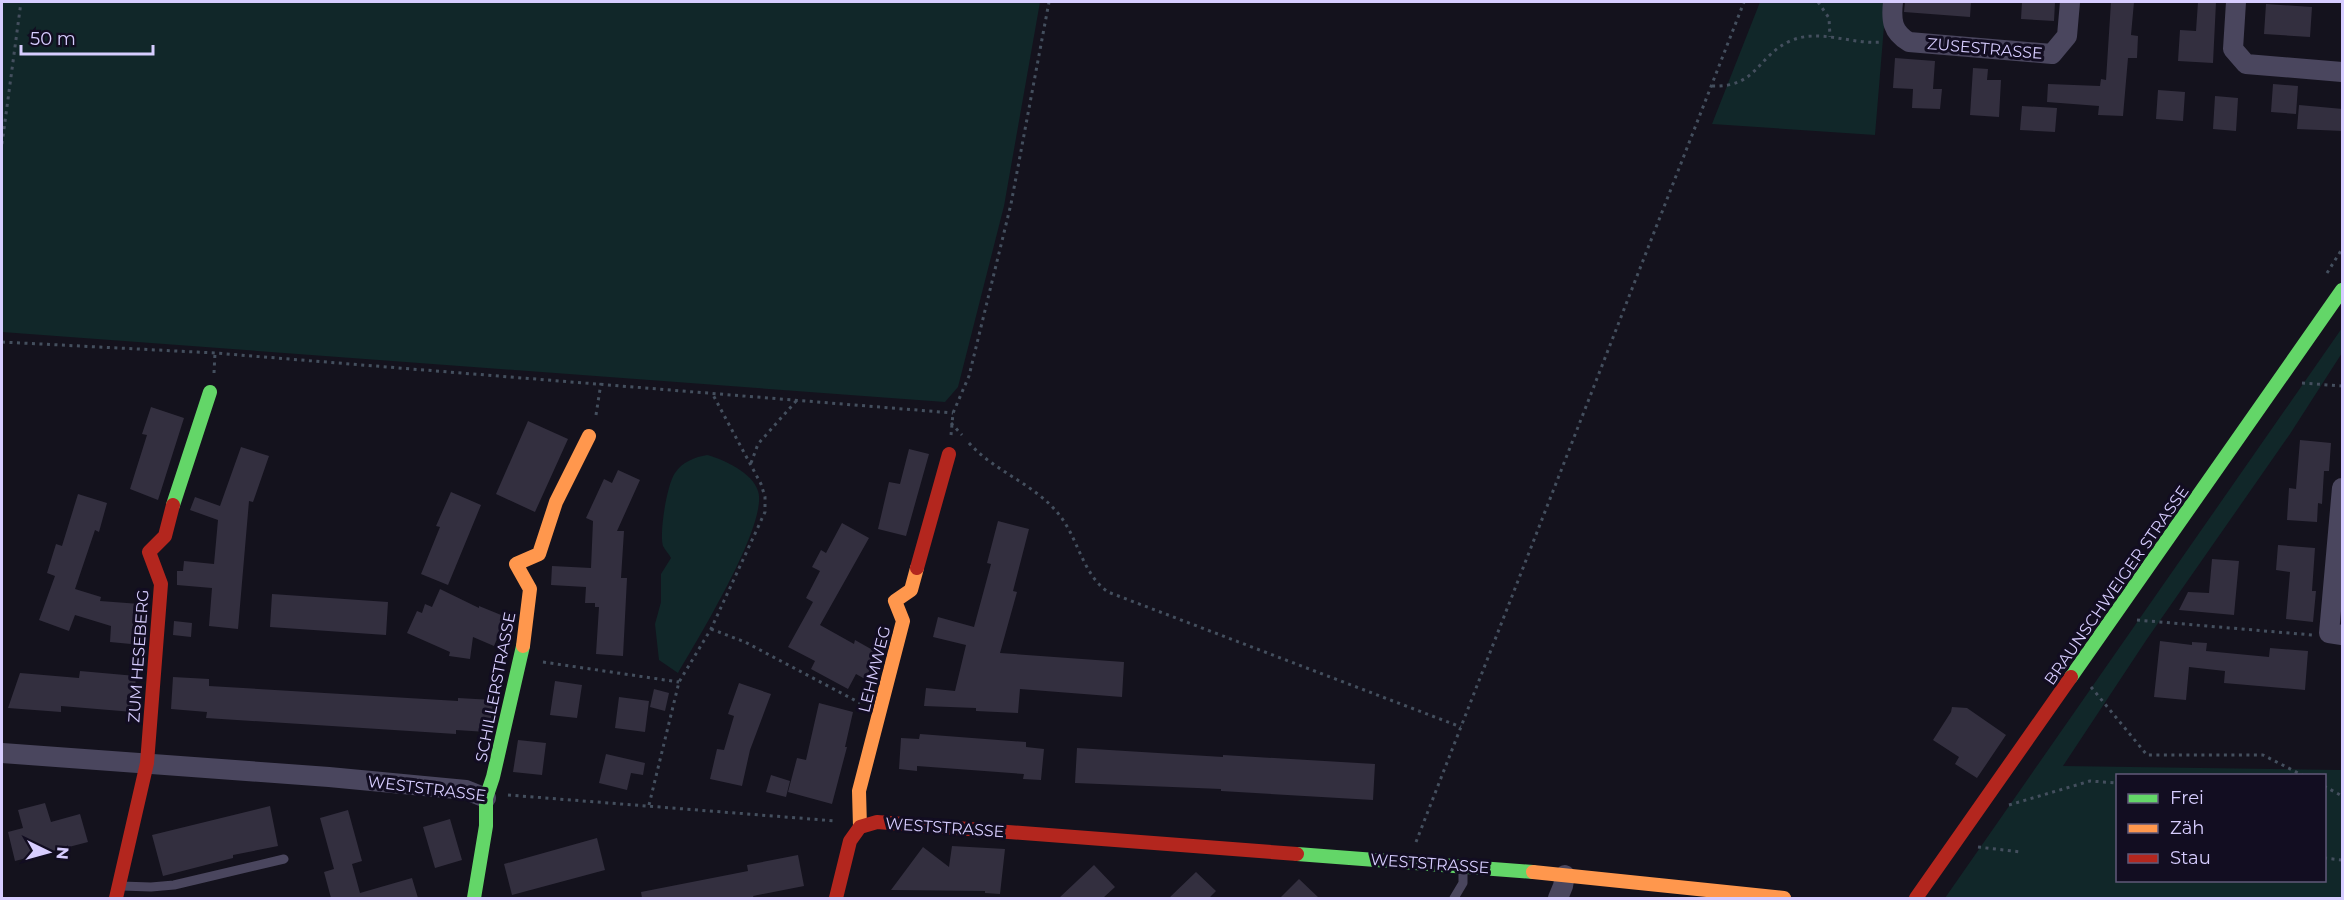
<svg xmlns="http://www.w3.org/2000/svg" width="2344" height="900" font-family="Montserrat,sans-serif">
<rect width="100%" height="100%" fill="#14121d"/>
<path fill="#112729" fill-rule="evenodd" d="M2,2H1040L1004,206L958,387L945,402L2,332Z
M1760,2H1886L1875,135L1712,124Z
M2342,328V353L2290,434L2147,639L2063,766L2342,770V898H1945ZM2118,776H2324V880H2118Z
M707,455C723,459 753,473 758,491C769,523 696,642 678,673L659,660L655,624L661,602V574L671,558C669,554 665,550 663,546C659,533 667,484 675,473C682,462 695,457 707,455Z"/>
<path fill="#332f3f" d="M1905,2H1971L1970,17L1904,12Z
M2022,2H2055L2054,21L2021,19Z
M2111,2H2134L2131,35L2138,36L2137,58H2128L2123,116L2098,115L2099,106L2047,102L2048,84L2100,86L2101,79L2106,80Z
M2198,2H2216L2213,63L2178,61L2180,30L2196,31Z
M2266,4L2312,7L2310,37L2264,34Z
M1895,58L1935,61L1933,89H1942L1940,109L1912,108L1913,89L1893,88Z
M1973,68L1988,69L1987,80H2001L1999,117L1970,115Z
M2273,84L2298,86L2296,114L2271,112Z
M2158,90L2185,92L2183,121L2156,119Z
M2215,96L2238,98L2236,131L2213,129Z
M2299,105L2343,109V131L2297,129Z
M2022,106L2057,108L2055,132L2020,130Z
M151,407L184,418L158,500L130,489L147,435L142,434Z
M528,421L568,439L535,512L496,494Z
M2300,440L2331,443L2329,471H2324L2322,504L2318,503L2317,522L2287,520L2289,488L2296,489Z
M241,447L269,456L253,502L249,501L238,629L209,626L212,588L177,585V571H183L184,561L214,564L218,520L190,510L195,497L220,506Z
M909,449L929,454L906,536L878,529L889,482L900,484Z
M618,470L640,480L617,531H624L621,578H627L623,656L596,654L599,607H595V603H585L586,587L551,585L552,566L591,568L593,521L586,518L604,479L612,483Z
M451,492L481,505L448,585L421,574L440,527L436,526Z
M78,494L107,503L99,532L95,530L75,589L101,597L100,601L140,604L138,634L132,633L131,644L110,642L111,626L75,615L69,631L39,620L55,576L47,573L56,544L62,546Z
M998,521L1029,529L1013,591L1017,592L1000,653L1124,662L1122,697L1020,689L1018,713L976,711V708L924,706L926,688L955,691L966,645L933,637L938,617L974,627L991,564L987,563Z
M842,523L869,538L820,625L854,644L855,640L878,653L865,679L856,674L848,689L811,669L815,661L788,647L813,602L806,598L820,571L812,567L821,550L826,553Z
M2278,545L2315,548L2312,591H2316L2313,622L2286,619L2290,572L2276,570Z
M2212,559L2239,561L2234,615L2179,610L2188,592L2209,593Z
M440,589L479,608V606L506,617L494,646L473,637L470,659L449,656L450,652L407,633L417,611L422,613L425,604L432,607Z
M272,594L388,602L386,635L270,627Z
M174,621L192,623L191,637L173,635Z
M2160,641L2192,645V642L2207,643L2206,651L2269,657L2270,648L2308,651L2305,690L2224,683L2225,671L2189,667L2186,700L2154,697Z
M80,671L136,676L133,712L61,706V712L8,708L20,673L79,678Z
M173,677L209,679V686L458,701V698L493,700L492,713L487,732L456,730V734L206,718L207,712L171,709Z
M555,681L582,685L577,718L550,715Z
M739,683L771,694L750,750L742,786L710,779L717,749L724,750L734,716L728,714Z
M654,689L669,693L665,711L650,707Z
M619,697L649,701L645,732L615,728Z
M819,703L853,712L845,747H847L832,804L788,792L797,758L806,760Z
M1952,707L1967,708L2006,735L1977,778L1955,764L1959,757L1933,740L1951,712Z
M920,734L1026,742V747L1044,749L1041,780L1023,779L1024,774L917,766V771L899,769L901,738L919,739Z
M518,740L546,743L542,775L513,772Z
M1077,748L1223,757V755L1375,764L1373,800L1221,791V789L1075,783Z
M606,754L645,763L643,775L631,773L627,790L599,783Z
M771,775L790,781L786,797L766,792Z
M45,803L51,822L80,814L88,842L15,861L8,832L23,828L18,810Z
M270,806L278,846L233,855V858L163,876L152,835Z
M348,810L362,861L352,864L360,893L412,878L418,898H331L324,872L334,869L320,818Z
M450,819L462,860L435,868L423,827Z
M597,838L605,870L512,895L504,864Z
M952,846L1005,849L1000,894L985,893V891L891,890L923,847L949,867Z
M798,855L804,886L753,896L754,898H642L641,892L748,871L747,865Z
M1094,865L1115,887L1103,898H1059Z
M1196,872L1216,891L1209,898H1169Z
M1299,879L1319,898H1280Z"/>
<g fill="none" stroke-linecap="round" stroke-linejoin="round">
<path stroke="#444f5e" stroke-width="3" stroke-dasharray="3 4.5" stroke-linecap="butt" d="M1818,2L1829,18L1830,37
M1712,86C1757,88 1757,56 1790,41C1819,28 1852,45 1882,42
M2,144L21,2
M2327,273L2342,249
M2,342L215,353L953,413
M214,373L215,353
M2302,383L2342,386
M596,415L601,383
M951,423L962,435
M951,435L953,413L969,376L1011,204L1049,2
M969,443C994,471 1032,483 1056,511C1078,535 1081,573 1108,592L1461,727
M751,463L758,444L797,400
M2137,620L2312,635
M711,629L745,642L860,703
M543,662L679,682
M2091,687L2147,755H2263L2304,776
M2324,786L2342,796
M508,795L836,821
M649,805L679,682L711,629L765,512V497L761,484L712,393
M2009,805L2090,781L2118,783
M1416,842L1744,2
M1978,847L2021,852
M2324,858L2342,860"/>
<path stroke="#4a465e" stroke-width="9" d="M121,886L151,887L174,885L284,859
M1454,898L1463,883V868"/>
<path stroke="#4a465e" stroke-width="20" d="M1893,2C1891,20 1892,32 1909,42L2052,54L2067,36L2070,2
M2236,2L2233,49L2246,64L2342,72
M2342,488L2329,633L2342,635
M2,753L329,777L466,790L486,798
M1558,898L1563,886L1565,875"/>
<path stroke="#63d668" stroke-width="14" d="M173,505L210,392
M2071,677L2342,290
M1297,854L1533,872
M474,898L486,826V798L493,777L523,646"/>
<path stroke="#ff974d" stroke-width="14" d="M523,646L530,589L516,564L539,554L556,502L589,436
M860,827L859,791L903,621L895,601L911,590L917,568
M1533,872L1784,898"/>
<path stroke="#b3261e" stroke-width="14" d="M917,568L949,454
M116,898L147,763L161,584L149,552L165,536L173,505
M836,898L850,841L860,827L877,822L1297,854
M1916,898L2071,677"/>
</g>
<g text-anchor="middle" stroke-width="6" stroke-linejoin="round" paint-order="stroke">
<g font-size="16" fill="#d7cdff" stroke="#120d21">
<text transform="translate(1985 48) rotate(5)" y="6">ZUSESTRASSE</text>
<text transform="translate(2116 585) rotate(-55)" y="6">BRAUNSCHWEIGER STRASSE</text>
<text transform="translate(138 656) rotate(-86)" y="6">ZUM HESEBERG</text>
<text transform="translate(874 669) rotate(-76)" y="6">LEHMWEG</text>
<text transform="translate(495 687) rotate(-79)" y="6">SCHILLERSTRASSE</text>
<text transform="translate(427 788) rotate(7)" y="6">WESTSTRASSE</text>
<text transform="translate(945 827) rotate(4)" y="6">WESTSTRASSE</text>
<text transform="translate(1430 863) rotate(4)" y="6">WESTSTRASSE</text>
</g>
</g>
<rect width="2344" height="900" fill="none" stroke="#d7cdff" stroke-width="6"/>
<rect x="2116" y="774" width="210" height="108" fill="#120d21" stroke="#615a7a" stroke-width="1.5"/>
<rect x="2128" y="794" width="30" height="9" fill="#63d668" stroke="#615a7a" stroke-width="1.5"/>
<text x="2170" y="804" font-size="18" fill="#d7cdff">Frei</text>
<rect x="2128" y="824" width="30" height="9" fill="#ff974d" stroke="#615a7a" stroke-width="1.5"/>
<text x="2170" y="834" font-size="18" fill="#d7cdff">Zäh</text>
<rect x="2128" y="854" width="30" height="9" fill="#b3261e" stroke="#615a7a" stroke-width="1.5"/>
<text x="2170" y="864" font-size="18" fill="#d7cdff">Stau</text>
<g transform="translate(48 852) rotate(95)" stroke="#120d21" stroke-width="4.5" paint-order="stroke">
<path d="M0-4.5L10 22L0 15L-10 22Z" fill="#d7cdff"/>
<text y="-9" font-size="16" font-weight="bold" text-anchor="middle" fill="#d7cdff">N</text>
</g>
<path d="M21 45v9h132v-9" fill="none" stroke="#d7cdff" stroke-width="3"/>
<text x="30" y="45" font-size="18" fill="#d7cdff" stroke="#120d21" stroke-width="4.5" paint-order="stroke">50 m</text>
</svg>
